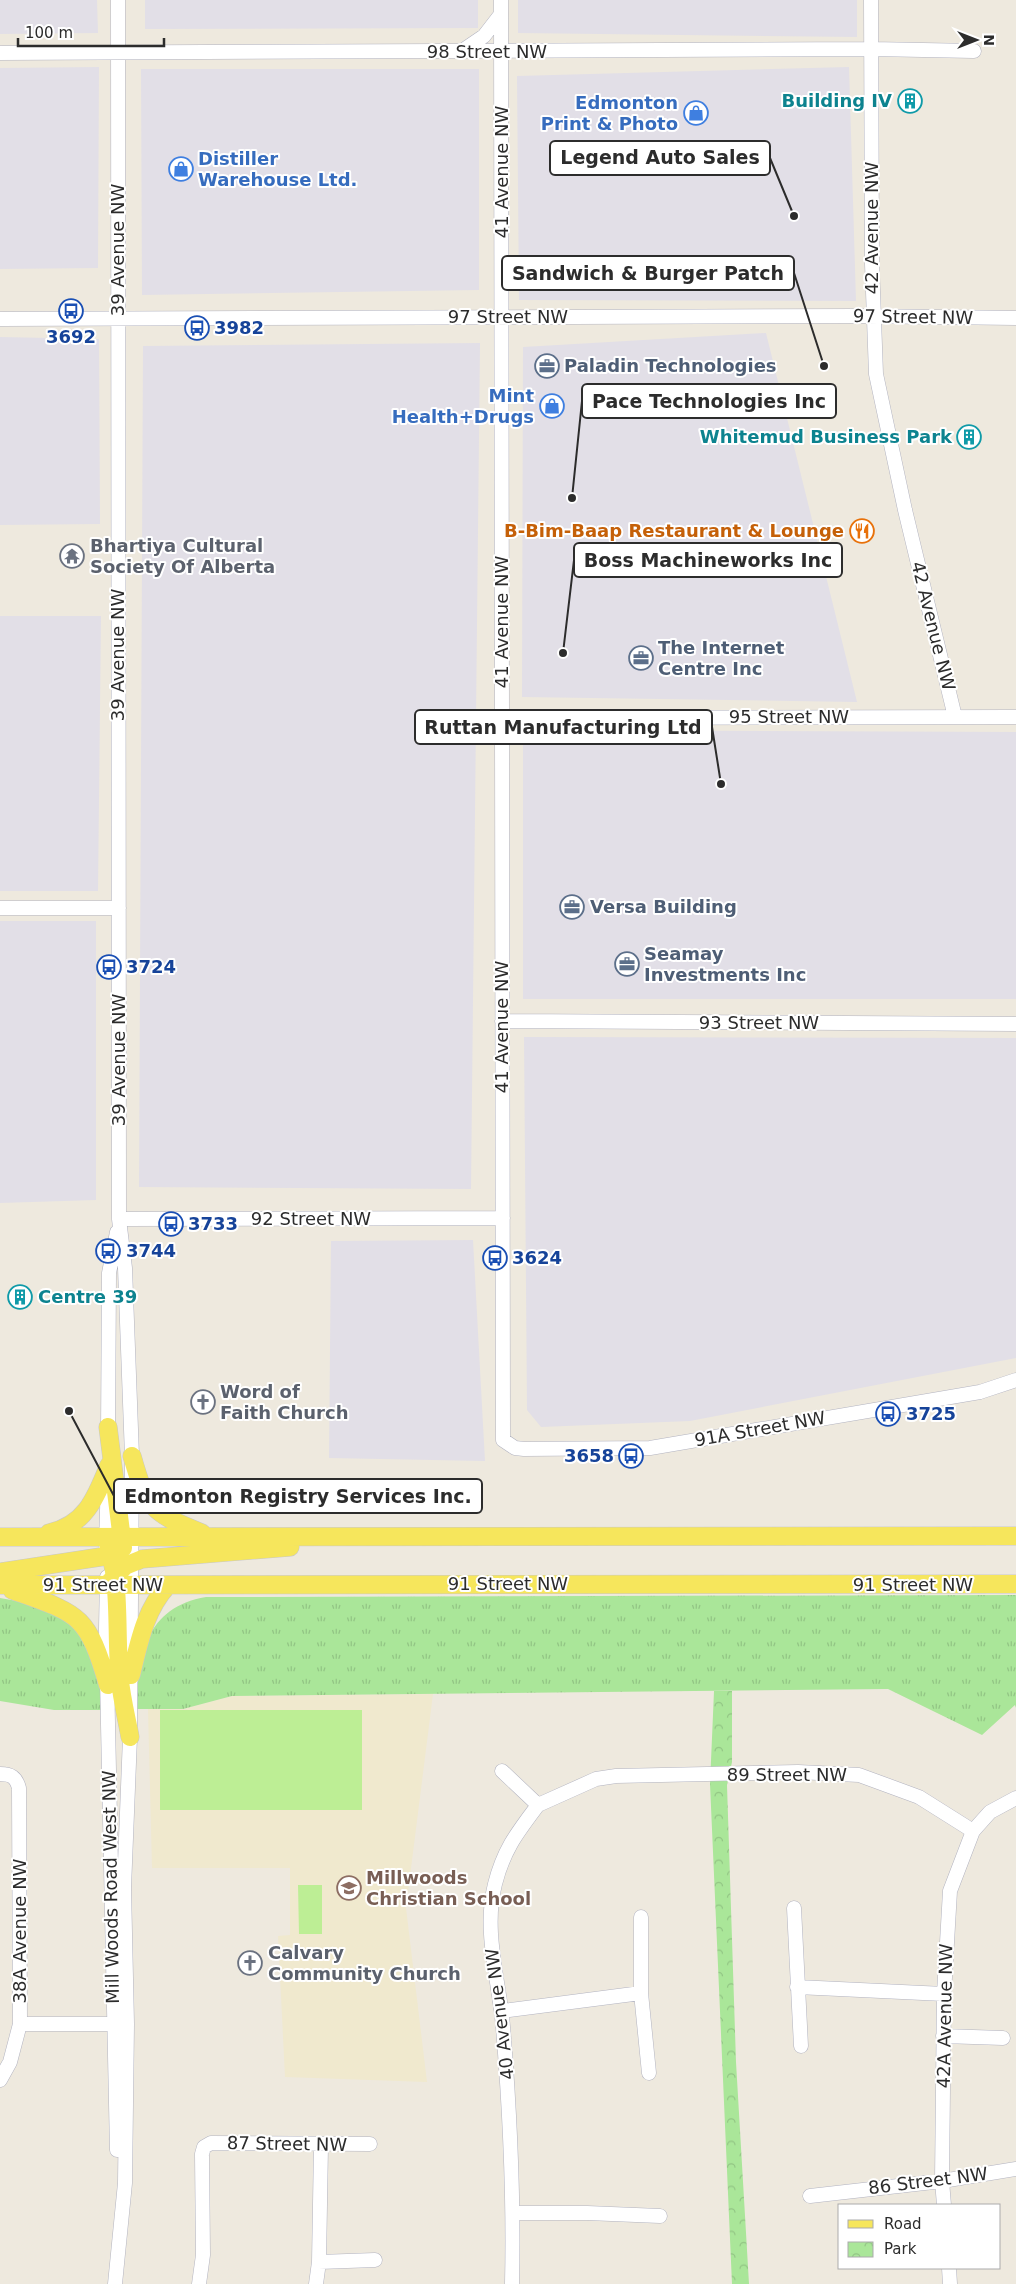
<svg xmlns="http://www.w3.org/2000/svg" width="1016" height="2284" font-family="'DejaVu Sans',sans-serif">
<defs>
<pattern id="grass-tufts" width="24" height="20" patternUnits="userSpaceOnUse" patternTransform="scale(1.25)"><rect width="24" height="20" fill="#aae699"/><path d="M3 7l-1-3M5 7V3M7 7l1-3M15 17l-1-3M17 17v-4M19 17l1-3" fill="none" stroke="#92c584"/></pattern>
<pattern id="park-crowns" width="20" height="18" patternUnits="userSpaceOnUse" patternTransform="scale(1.25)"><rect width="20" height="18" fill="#aae699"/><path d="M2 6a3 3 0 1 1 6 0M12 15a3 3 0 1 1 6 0" fill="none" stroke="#92c584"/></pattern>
</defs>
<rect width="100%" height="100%" fill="#eee9de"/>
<path fill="#e2dfe7" d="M0,0H97L98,33L0,34Z
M145,0H478V28L145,29Z
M518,0H857V37L518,33Z
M99,67L98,268L0,269V68Z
M849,67L856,301L519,300L517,76Z
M141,69H479V290L142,295Z
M766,333L857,702L522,697L523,347Z
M0,337L99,339L100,524L0,525Z
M480,343L471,1189L139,1187L143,346Z
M0,616H101L98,891H0Z
M527,730L1016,732V999H523V734Z
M0,921H96V1200L0,1203Z
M524,1037L1016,1038V1358L690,1421L541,1427L527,1410Z
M473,1240L485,1461L329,1458L331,1241Z"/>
<path fill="#f0e9ce" d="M433,1694L406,1908L427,2082L285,2077L278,1936L290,1935V1868H152L148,1709H183L232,1696Z"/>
<path fill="url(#grass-tufts)" d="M1016,1595V1708L1015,1705L982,1735L888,1689L232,1696L183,1709H136C137,1656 146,1607 206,1597Z
M0,1598L45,1606L83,1634L100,1684L101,1710H54L0,1701Z"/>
<path fill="url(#park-crowns)" d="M714,1691H732V1762L727,1785L736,2062L749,2284H732L710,1784Z"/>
<path fill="#bdee95" d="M160,1710H362V1810H160Z
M298,1885H322V1934H299Z"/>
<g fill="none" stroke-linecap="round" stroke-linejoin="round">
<g stroke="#b2b3c0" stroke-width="15">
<path id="minor" d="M501,0L503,1440L515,1448L524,1449L650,1448L980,1392L1016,1380
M871,0L872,264L876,374L905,510L955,717
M462,51L484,36L501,14
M0,53L872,49L974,51
M0,319L859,316L1016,318
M502,718L1016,717
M0,908H119
M502,1021L1016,1024
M119,1219L503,1218
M108,1435L109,1273L117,1232
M106,1545L108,1477
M107,1577L106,1629L117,2150
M502,1771L538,1805
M0,1774C11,1774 16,1777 19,1788L20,2024L10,2062L0,2080
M538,1805L596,1779L616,1776L798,1772L859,1775L919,1797L973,1831
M794,1908L801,2046
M641,1917V1993L649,2073
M797,1987L944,1994
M502,2011L641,1993
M20,2024H122
M943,2036L1003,2038
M810,2196L942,2181L1016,2169
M944,2205L942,2181L944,1994L950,1891L973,1831L990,1812L1016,1798
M514,2213H587L660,2216
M319,2262L375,2260
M949,2268L950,2284
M115,2284L125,2183L127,2024L124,1888L130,1737L132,1456L125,1268L119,1219L118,0
M199,2284L203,2255L202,2154L204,2147L211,2143L370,2144
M316,2284L319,2262L321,2146
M512,2284C514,2198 510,2113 503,2027C499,1979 483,1931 495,1884C504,1849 517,1833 538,1805"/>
</g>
<g stroke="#c8c8c8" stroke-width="19">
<path id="major" d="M108,1427L123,1548
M132,1456C147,1509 152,1513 202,1533
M49,1533C86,1525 96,1497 109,1465
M0,1537L1016,1536
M106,1537C122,1584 115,1632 120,1681C122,1700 127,1719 130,1737
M0,1572L107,1556L121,1548
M0,1585L1016,1584
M107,1585L125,1566L142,1559L290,1547
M12,1590C79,1614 87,1613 108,1685
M131,1675C139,1642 145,1610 168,1585"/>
</g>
<use href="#minor" stroke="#fff" stroke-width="14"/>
<use href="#major" stroke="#f6e65c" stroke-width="18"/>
</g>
<defs>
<g id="building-ring" transform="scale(1.25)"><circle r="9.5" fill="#fff" stroke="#0f9aa8" stroke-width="1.5"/><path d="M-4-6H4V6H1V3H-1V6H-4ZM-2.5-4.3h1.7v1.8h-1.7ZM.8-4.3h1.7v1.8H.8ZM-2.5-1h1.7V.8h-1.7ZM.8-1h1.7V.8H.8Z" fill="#0f9aa8"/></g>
<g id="shop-ring" transform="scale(1.25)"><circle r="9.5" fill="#fff" stroke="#3f7fe0" stroke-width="1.5"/><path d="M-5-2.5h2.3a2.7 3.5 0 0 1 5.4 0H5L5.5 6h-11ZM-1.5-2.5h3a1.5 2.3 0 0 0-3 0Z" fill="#3f7fe0"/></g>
<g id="bus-ring" transform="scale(1.25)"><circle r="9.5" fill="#fff" stroke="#1a4fb4" stroke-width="1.5"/><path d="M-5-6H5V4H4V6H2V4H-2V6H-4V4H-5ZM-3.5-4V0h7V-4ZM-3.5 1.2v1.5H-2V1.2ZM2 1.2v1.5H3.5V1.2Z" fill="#1a4fb4"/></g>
<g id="office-ring" transform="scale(1.25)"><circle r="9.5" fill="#fff" stroke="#5c6f8a" stroke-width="1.5"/><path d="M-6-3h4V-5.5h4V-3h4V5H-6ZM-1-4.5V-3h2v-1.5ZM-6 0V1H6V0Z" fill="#5c6f8a"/></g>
<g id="restaurant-ring" transform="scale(1.25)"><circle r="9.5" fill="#fff" stroke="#e8710a" stroke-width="1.5"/><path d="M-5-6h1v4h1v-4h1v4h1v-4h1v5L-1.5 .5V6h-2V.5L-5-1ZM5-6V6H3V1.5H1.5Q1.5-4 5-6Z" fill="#e8710a"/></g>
<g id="temple-ring" transform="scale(1.25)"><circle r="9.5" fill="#fff" stroke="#6b7280" stroke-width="1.5"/><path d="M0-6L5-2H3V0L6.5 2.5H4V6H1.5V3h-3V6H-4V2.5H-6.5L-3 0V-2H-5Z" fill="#6b7280"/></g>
<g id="church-ring" transform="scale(1.25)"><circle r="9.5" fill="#fff" stroke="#6b7280" stroke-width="1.5"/><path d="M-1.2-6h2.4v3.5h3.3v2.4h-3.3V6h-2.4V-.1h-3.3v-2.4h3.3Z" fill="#6b7280"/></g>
<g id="school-ring" transform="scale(1.25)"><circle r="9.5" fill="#fff" stroke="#8d6e63" stroke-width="1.5"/><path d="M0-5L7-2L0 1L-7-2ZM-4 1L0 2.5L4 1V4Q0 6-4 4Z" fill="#8d6e63"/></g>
</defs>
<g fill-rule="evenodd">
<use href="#building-ring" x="910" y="101"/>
<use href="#shop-ring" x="696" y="113"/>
<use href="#shop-ring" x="181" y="169"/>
<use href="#bus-ring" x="71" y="311"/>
<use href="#bus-ring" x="197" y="328"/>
<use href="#office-ring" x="547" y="366"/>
<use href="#shop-ring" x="552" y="406"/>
<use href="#building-ring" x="969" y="437"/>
<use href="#restaurant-ring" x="862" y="531"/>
<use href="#temple-ring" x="72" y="556"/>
<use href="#office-ring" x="641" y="658"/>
<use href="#office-ring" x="572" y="907"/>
<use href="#office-ring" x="627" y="964"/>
<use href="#bus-ring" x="109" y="967"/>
<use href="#bus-ring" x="171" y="1224"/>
<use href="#bus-ring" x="108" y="1251"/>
<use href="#bus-ring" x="495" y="1258"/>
<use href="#building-ring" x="20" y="1297"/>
<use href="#church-ring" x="203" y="1402"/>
<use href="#bus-ring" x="888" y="1414"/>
<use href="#bus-ring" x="631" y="1456"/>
<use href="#school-ring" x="349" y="1888"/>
<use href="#church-ring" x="250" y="1963"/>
</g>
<g text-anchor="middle" stroke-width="4" stroke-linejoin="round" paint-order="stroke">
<g font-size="18" fill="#2c2c2c" stroke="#fff">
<text x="487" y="58">98 Street NW</text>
<text transform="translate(502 172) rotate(-90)" y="6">41 Avenue NW</text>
<text transform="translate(872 228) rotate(-90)" y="6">42 Avenue NW</text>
<text transform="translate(118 250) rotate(-90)" y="6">39 Avenue NW</text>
<text x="508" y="323">97 Street NW</text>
<text transform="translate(913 317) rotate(1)" y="6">97 Street NW</text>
<text transform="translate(502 622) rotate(-90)" y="6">41 Avenue NW</text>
<text transform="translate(933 626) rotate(76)" y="6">42 Avenue NW</text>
<text transform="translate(118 655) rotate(-90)" y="6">39 Avenue NW</text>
<text x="789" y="723">95 Street NW</text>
<text x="759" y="1029">93 Street NW</text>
<text transform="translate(502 1027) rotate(-90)" y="6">41 Avenue NW</text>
<text transform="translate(119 1060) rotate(-90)" y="6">39 Avenue NW</text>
<text x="311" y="1225">92 Street NW</text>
<text transform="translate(760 1429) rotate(-10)" y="6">91A Street NW</text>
<text x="508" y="1590">91 Street NW</text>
<text x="103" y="1591">91 Street NW</text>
<text x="913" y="1591">91 Street NW</text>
<text x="787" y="1781">89 Street NW</text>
<text transform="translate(111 1887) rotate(-91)" y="6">Mill Woods Road West NW</text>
<text transform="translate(20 1931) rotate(-90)" y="6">38A Avenue NW</text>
<text transform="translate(500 2014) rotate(-97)" y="6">40 Avenue NW</text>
<text transform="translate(945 2016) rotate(-89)" y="6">42A Avenue NW</text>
<text transform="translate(287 2144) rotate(1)" y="6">87 Street NW</text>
<text transform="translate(928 2181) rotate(-7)" y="6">86 Street NW</text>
</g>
<g font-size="18" font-weight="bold" fill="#0d838f" stroke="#fff" text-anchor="end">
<text x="892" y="107">Building IV</text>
<text x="952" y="443">Whitemud Business Park</text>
<text x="38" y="1303" text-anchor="start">Centre 39</text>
</g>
<g font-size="18" font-weight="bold" fill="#366cbe" stroke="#fff" text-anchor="end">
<text x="678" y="109">Edmonton<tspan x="678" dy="21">Print &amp; Photo</tspan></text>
<text x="198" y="165" text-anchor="start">Distiller<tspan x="198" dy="21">Warehouse Ltd.</tspan></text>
<text x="534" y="402">Mint<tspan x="534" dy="21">Health+Drugs</tspan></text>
</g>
<g font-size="18" font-weight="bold" fill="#164399" stroke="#fff" text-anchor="start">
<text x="214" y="334">3982</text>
<text x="71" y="343" text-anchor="middle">3692</text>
<text x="126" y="973">3724</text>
<text x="188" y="1230">3733</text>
<text x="126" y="1257">3744</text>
<text x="512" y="1264">3624</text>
<text x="906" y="1420">3725</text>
<text x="614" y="1462" text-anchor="end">3658</text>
</g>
<g font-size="18" font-weight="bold" fill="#4e5e75" stroke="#fff" text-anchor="start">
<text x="564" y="372">Paladin Technologies</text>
<text x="658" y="654">The Internet<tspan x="658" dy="21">Centre Inc</tspan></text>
<text x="590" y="913">Versa Building</text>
<text x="644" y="960">Seamay<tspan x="644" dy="21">Investments Inc</tspan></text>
</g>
<g font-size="18" font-weight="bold" fill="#c56008" stroke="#fff" text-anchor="end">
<text x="844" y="537">B-Bim-Baap Restaurant &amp; Lounge</text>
</g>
<g font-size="18" font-weight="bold" fill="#5b616d" stroke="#fff" text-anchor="start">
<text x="90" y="552">Bhartiya Cultural<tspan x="90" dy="21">Society Of Alberta</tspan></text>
<text x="220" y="1398">Word of<tspan x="220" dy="21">Faith Church</tspan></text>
<text x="268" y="1959">Calvary<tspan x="268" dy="21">Community Church</tspan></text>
</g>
<g font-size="18" font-weight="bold" fill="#785e54" stroke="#fff" text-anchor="start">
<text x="366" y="1884">Millwoods<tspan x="366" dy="21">Christian School</tspan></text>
</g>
</g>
<path fill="none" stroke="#2c2c2c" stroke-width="2" d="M794 216L770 158M824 366L794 273M572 498L582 401M563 653L574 560M721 784L712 727M69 1411L114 1496"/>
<g fill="#2c2c2c" stroke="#fff" stroke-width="2">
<circle cx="794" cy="216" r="5"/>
<circle cx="824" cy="366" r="5"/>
<circle cx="572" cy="498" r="5"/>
<circle cx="563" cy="653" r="5"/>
<circle cx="721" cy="784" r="5"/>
<circle cx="69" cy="1411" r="5"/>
</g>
<g fill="#fff" stroke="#2c2c2c" stroke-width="2">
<rect x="550" y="141" width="220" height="34" rx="5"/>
<rect x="502" y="256" width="292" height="34" rx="5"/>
<rect x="582" y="384" width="254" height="34" rx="5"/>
<rect x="574" y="543" width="268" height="34" rx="5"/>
<rect x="415" y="710" width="297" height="34" rx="5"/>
<rect x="114" y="1479" width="368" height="34" rx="5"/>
</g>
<g font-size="19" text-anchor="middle" font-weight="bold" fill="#2c2c2c">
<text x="660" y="164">Legend Auto Sales</text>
<text x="648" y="280">Sandwich &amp; Burger Patch</text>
<text x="709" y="408">Pace Technologies Inc</text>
<text x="708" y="567">Boss Machineworks Inc</text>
<text x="563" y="734">Ruttan Manufacturing Ltd</text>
<text x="298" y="1503">Edmonton Registry Services Inc.</text>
</g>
<rect x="838" y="2204" width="162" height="65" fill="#ffffff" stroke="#ababab"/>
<rect x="848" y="2220" width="25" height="8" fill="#f6e65c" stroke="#ababab"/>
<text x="884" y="2229" font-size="15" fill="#2c2c2c">Road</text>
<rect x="848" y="2242" width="25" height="15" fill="url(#park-crowns)" stroke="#ababab"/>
<text x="884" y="2254" font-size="15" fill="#2c2c2c">Park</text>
<g transform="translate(976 40) rotate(90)" stroke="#ffffff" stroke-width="4" paint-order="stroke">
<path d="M0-4L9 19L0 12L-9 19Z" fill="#2c2c2c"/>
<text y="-8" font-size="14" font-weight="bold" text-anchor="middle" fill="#2c2c2c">N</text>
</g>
<path d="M18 38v8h146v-8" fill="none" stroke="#2c2c2c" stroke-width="2.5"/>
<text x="25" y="38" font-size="15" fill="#2c2c2c" stroke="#ffffff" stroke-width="4" paint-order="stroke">100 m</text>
</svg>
